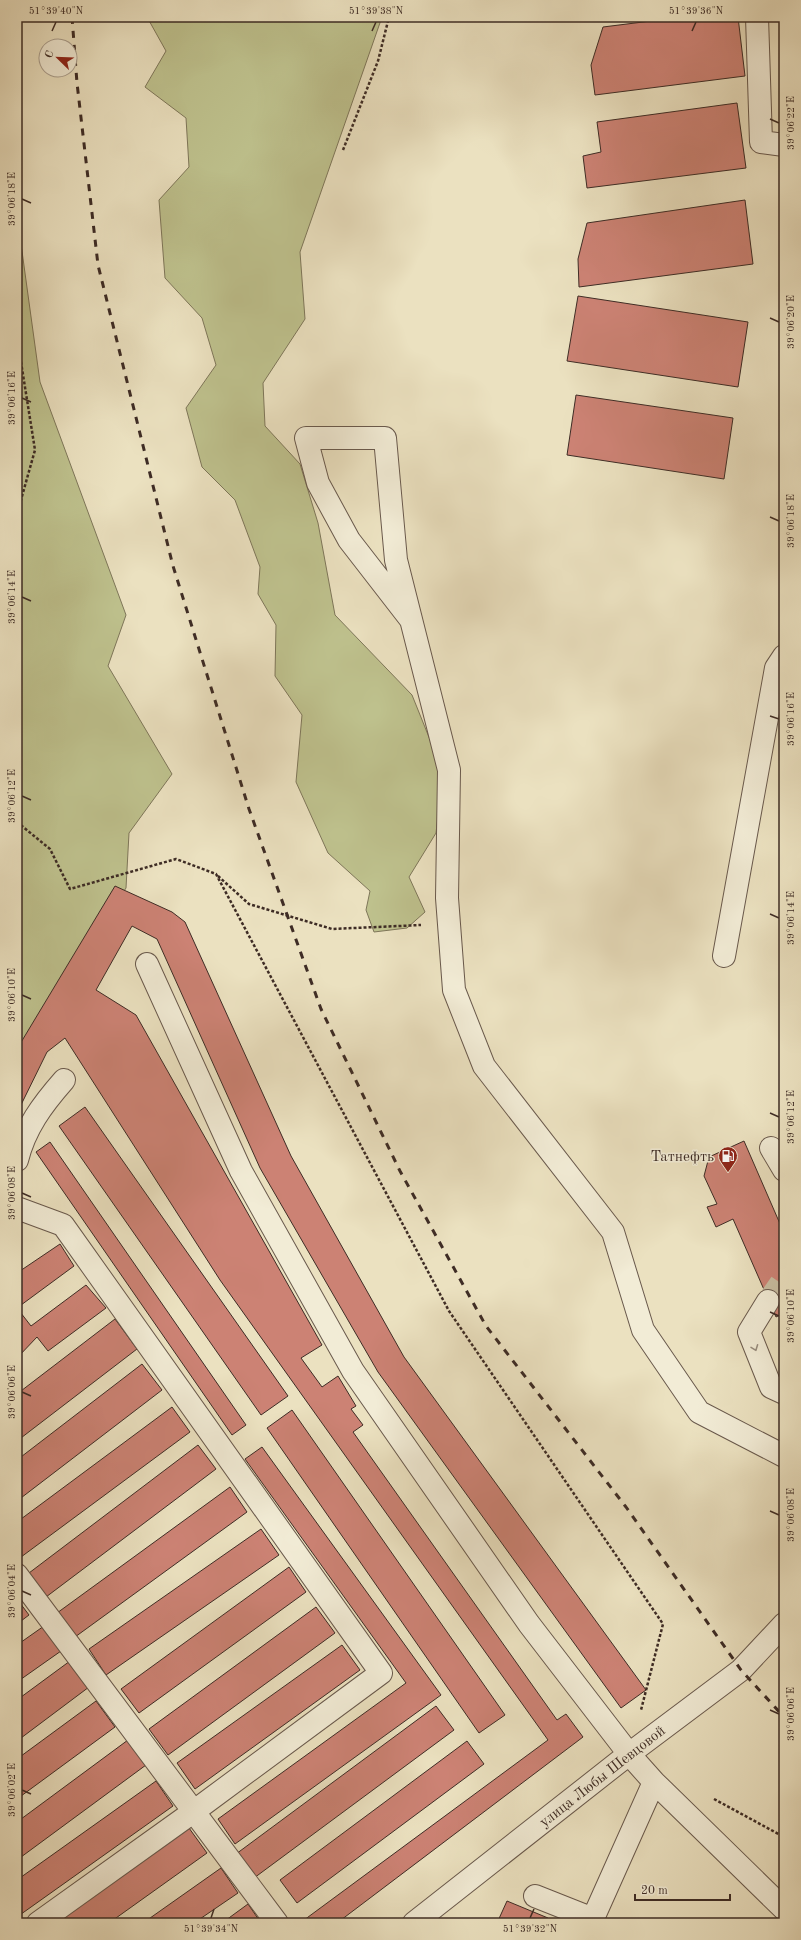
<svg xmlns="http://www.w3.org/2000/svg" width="801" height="1940" font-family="'Old Standard TT',serif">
<rect width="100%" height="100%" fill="#ebe1c0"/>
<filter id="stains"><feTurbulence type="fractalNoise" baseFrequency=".005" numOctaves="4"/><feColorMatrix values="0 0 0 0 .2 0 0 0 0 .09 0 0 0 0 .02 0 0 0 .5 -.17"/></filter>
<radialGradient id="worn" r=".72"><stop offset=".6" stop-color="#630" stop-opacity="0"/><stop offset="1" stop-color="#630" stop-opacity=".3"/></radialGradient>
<path fill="#bec18d" stroke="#7e7659" d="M147,17H382L300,252L305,319L263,383L265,426L300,464L318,523L335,615L412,695L443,772L436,833L409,877L425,912L407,928L374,932L366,910L370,891L328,853L296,782L302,715L275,676L276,625L258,594L260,567L235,500L202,467L186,408L216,365L202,318L165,278L159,200L189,167L186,118L145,87L166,51Z
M21,244L40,382L126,615L108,666L172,774L129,833L126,888L17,1058V245Z"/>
<path fill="#cc8274" stroke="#3e2c25" d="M683,17H738L745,76L595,95L591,65L603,27Z
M737,103L746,168L587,188L583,156L601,152L597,122Z
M745,200L753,264L579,287L578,259L587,223Z
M578,296L748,322L738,387L567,361Z
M576,395L733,418L724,479L567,455Z
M115,886L172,912L185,922L291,1156L404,1357L646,1690L621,1708L378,1372L260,1168L157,939L132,926L96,990L136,1015L322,1345L301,1358L322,1387L338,1376L356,1406L351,1409L363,1425L353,1432L557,1720L566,1714L583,1737L337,1923H300L548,1740L220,1280L65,1038L47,1052L17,1113V1049Z
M85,1107L288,1396L261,1415L59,1126Z
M744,1141L784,1233V1313L776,1317L733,1219L716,1227L707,1207L717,1204L704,1176L709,1157Z
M50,1142L246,1425L232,1435L36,1152Z
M60,1244L74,1266L17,1308V1273Z
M86,1285L106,1308L48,1351L37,1337L17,1358V1308L31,1326Z
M115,1319L137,1349L17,1441V1394Z
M142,1364L162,1390L17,1501V1460Z
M172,1407L190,1432L17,1560V1522Z
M292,1410L505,1715L479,1733L267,1428Z
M198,1445L216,1469L46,1597L29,1573Z
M262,1447L441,1695L235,1844L218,1819L406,1683L245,1459Z
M230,1487L247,1512L75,1637L57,1613Z
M261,1529L279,1555L106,1675L89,1649Z
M289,1567L306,1592L139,1713L121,1689Z
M17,1599L29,1615L17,1624Z
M316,1607L335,1633L168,1755L149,1729Z
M44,1626L61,1651L17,1682V1645Z
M342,1645L360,1670L195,1789L177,1763Z
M70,1661L89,1687L17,1741V1700Z
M96,1701L115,1727L17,1799V1759Z
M436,1706L454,1730L254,1878L236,1854Z
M128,1740L146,1765L17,1860V1822Z
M467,1741L484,1764L297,1903L280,1880Z
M156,1781L173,1806L17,1917V1880Z
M189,1828L207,1853L109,1923H55Z
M221,1868L238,1893L194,1923H143Z
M507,1901L548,1918L546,1923H497Z
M248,1904L261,1923H222Z"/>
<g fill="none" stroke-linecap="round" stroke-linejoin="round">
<path stroke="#c8bda1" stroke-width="22" stroke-dasharray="22 11" stroke-linecap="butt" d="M768,1301L784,1278"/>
<g stroke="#69594c" stroke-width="24">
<path id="minor" d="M757,17L761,142L784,145
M411,620L349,540L318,483L306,438H385L396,560L449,770L447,898L454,990L484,1066L613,1232L643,1330L699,1412L784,1456
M724,956L776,668L784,656
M147,964L241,1171L353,1371L529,1624L629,1754L654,1782L784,1909
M771,1148L784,1170
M17,1160C25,1128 42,1105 64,1080
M17,1208L63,1225L381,1673L193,1812L38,1923
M768,1301L749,1332L771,1387L784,1393
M17,1575L277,1923
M535,1896L593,1919
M414,1923L629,1754L741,1670L784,1624
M591,1923L654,1782"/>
</g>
<path stroke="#3e2c25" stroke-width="2.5" stroke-dasharray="3 2" stroke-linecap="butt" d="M343,150L378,61L389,17
M17,337L35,450L17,514
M17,822L50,849L70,889L176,859L216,874L449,1311L663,1624L641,1710
M218,876L249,904L332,929L421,925
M714,1799L784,1837"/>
<use href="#minor" stroke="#f2ecd6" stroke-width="22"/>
<path stroke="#3e2c25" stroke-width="3" stroke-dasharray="7 7" stroke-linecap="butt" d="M72,17L77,83L98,265L173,566L249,809L321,1009L400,1171L486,1326L626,1507L741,1670L784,1717"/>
</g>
<defs><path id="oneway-chevron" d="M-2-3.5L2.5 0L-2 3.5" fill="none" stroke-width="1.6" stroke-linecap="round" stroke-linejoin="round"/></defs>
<use stroke="#988c7e" href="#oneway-chevron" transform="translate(755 1348) rotate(69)"/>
<path fill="none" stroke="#3e2c25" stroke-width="1.5" d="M52,31L56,22M372,31L376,22M692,31L696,22M770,119L779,123M22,199L31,203M770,318L779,322M22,398L31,402M770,517L779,521M22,597L31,601M770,716L779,719M22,796L31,800M770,914L779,918M22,995L31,999M770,1113L779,1117M22,1193L31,1197M770,1312L779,1316M22,1392L31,1396M770,1511L779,1515M22,1591L31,1595M770,1710L779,1714M22,1790L31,1794M211,1918L214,1909M530,1918L534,1909"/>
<defs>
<g id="fuel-pin" transform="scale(1)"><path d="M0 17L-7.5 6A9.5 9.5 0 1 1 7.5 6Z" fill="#8f2418" stroke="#f2ecd6"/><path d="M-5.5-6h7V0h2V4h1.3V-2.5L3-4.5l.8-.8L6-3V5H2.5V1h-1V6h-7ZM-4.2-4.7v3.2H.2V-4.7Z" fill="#fff"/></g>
</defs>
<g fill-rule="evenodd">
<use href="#fuel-pin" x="728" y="1156"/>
</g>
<g text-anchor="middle" stroke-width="3" stroke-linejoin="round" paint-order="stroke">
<g font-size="15" fill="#3e2c25" stroke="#f2ecd6" text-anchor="end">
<text x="714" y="1161">Татнефть</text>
</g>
<g font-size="15" fill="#3e2c25" stroke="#f2ecd6">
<text transform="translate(602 1776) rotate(-38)" y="5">улица Любы Шевцовой</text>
</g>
</g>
<rect width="801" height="1940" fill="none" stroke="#ebe1c0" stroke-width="44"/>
<g transform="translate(58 58) rotate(293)"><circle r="19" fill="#f2ecd6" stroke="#aa9f8f"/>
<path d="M0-3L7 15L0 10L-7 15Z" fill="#8f2418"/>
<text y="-6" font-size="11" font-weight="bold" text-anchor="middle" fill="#3e2c25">С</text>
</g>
<path d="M635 1894v6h95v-6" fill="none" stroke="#3e2c25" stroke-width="2"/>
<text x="641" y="1894" font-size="12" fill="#3e2c25" stroke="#f2ecd6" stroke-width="3" paint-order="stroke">20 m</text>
<rect x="22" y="22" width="757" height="1896" fill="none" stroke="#3e2c25" stroke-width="1.5"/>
<g font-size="10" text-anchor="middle" fill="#3e2c25">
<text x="56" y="14">51°39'40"N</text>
<text x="376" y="14">51°39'38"N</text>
<text x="696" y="14">51°39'36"N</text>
<text transform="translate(790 123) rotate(-90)" y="4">39°06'22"E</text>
<text transform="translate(11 199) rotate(-90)" y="4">39°06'18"E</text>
<text transform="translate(790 322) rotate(-90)" y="4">39°06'20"E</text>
<text transform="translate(11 398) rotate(-90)" y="4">39°06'16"E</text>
<text transform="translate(790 521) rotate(-90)" y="4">39°06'18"E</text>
<text transform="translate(11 597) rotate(-90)" y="4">39°06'14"E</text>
<text transform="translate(790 719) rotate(-90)" y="4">39°06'16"E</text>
<text transform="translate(11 796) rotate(-90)" y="4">39°06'12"E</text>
<text transform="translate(790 918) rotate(-90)" y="4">39°06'14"E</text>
<text transform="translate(11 995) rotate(-90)" y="4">39°06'10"E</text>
<text transform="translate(790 1117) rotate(-90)" y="4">39°06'12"E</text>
<text transform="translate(11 1193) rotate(-90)" y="4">39°06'08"E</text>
<text transform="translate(790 1316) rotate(-90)" y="4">39°06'10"E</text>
<text transform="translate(11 1392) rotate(-90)" y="4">39°06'06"E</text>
<text transform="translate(790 1515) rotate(-90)" y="4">39°06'08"E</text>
<text transform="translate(11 1591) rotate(-90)" y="4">39°06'04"E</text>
<text transform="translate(790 1714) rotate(-90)" y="4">39°06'06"E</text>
<text transform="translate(11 1790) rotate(-90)" y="4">39°06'02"E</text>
<text x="211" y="1932">51°39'34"N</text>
<text x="530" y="1932">51°39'32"N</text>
</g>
<rect width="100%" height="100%" filter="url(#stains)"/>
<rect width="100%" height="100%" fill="url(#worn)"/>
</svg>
